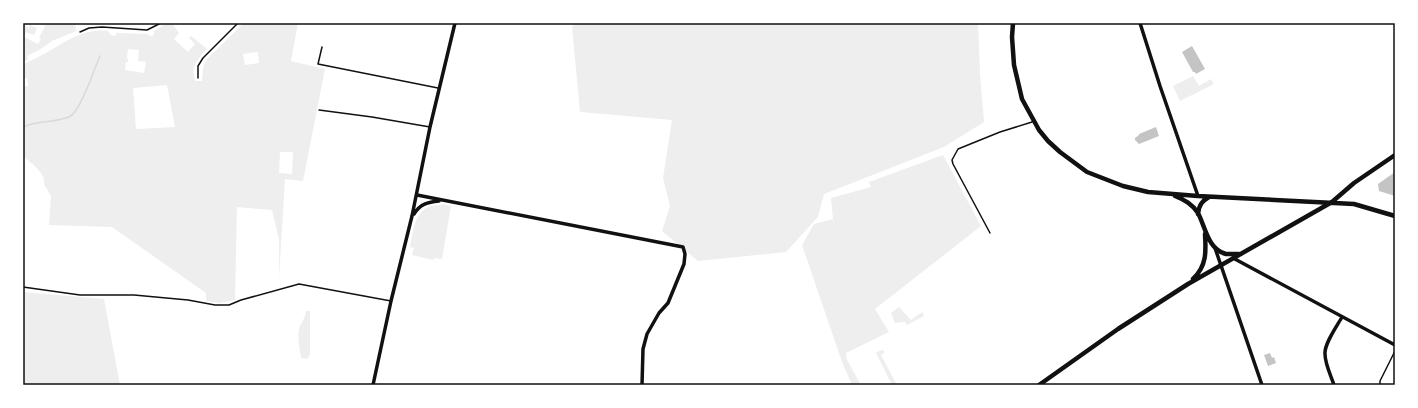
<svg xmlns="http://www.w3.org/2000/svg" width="1418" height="408" font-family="'Public Sans',sans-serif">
<rect width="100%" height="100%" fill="#fff"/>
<path fill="#eee" fill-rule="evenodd" d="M40,23H75L76,31L52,41L41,49L27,56L28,60L23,62V25L29,28L30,25L37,28L34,35L26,32L24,37L38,44L41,39L39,38L45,26Z
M167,23H172L179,33L174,39L188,52L195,44L189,38L191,36L207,49C200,56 194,63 193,72L194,74L195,81H202L203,69L205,61L244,23H298L291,61L325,69L303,181L285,179L279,278V239L272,210L237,207L235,300L219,303L206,301V293L112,227L49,225L51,196L44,184C46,173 31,163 23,156V87L28,86L27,78H23V64C52,54 76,27 108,31L111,35L115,36L117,33L148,34L150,36L154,35V31ZM128,49L139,50L138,61L146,62L144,73L125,70L126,62H128V59L127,58ZM258,52L259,63L245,65L243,54ZM167,85L175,127L136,129L133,88ZM280,152H293L292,174L279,173Z
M575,23H978L980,74L984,122L944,147L824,194L818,217L786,252L698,261L662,231L670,206L663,178L672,120L580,112L572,27Z
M1193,76L1199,86L1211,79L1214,84L1180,101L1173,86Z
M943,155L981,226L875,309L889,332L846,353L847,360L861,385H852L842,362L802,245L814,224L833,219L831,198L871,187L869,182Z
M442,204L451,206L442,259L434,258L433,260L412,255L414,248L410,247C414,227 415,204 441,205Z
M23,292L104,299L120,385H23Z
M899,307L911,320L922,312L924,316L907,325L905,322L895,323L891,313Z
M306,311H310V355L307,359L301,358C300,349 297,338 299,329C300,323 306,318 306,311Z
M883,350L885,352L881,355L897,385H892L876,353L879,351Z"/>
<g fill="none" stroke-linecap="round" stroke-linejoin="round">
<path stroke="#d9d9d9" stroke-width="1.5" d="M23,127C38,120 54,123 69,117C80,113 94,69 100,56"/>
</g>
<path fill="#c4c4c4" d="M1192,46L1205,69L1196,74L1195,72H1193L1182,52Z
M1156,127L1159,136L1139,144L1135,140V138L1139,135V134Z
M1395,172V196L1379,191L1378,184Z
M1270,353L1272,358L1274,357L1276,363L1268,366L1264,355Z"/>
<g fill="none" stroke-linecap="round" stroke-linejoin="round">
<path stroke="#111" stroke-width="1.5" d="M80,32L89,28L102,27L147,30L161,23
M322,47L318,64L438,88
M198,78V66L203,58L238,23
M319,110L372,117L430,127
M990,233L953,164L952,160L958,149L1000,132L1032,122
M23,287L80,295H134L188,300L215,305H229L241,300L299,284L391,301
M1380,385V381L1395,351"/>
<path stroke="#111" stroke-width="3.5" d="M1140,23L1160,86L1198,196
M417,195L683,247L685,254L684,264L668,303L659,313L647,334L643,349L642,385
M414,214C420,204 428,202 439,201
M1215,248L1262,385
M1233,258L1395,345
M373,385L391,301L412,216L430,127L455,23
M1334,385C1331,376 1325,364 1325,354C1324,344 1337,326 1342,317"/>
<path stroke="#111" stroke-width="4.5" d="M1013,23L1012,37L1014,65L1022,99L1039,130L1048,141L1060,152L1087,172L1123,186L1148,192L1198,196L1354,204L1395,216
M1175,196C1185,200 1192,204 1198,213C1205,226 1208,250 1226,254C1230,254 1235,254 1239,254
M1198,214C1199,205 1202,201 1209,197
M1193,279C1207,266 1206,251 1205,234
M1039,385L1118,329L1188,284L1332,202L1354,183L1395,155"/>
</g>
<rect width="1418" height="408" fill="none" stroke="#ffffff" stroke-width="48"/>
<rect x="24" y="24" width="1370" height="360" fill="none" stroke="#111" stroke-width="1.5"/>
</svg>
